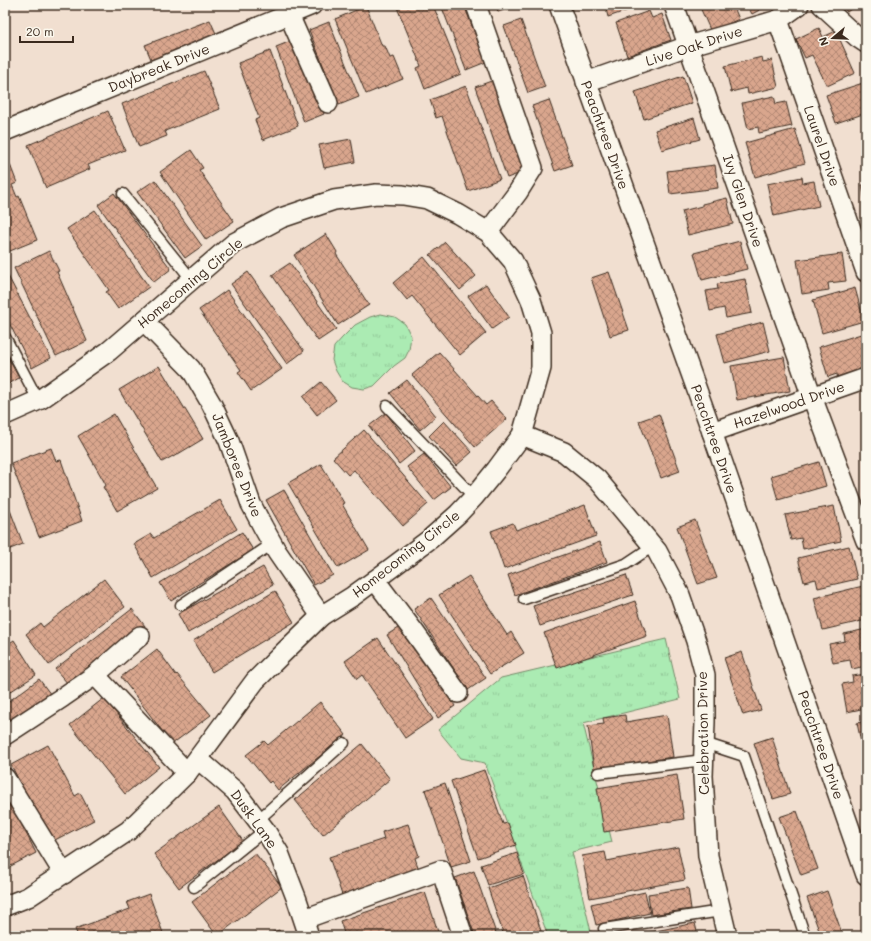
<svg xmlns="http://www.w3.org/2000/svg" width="871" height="941" font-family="Mali,sans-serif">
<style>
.park{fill:url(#park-tufts);stroke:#738a68}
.building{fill:url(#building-cross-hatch);stroke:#3b2a1e}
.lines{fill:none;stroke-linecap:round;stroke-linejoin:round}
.lane-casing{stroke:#3b2a1e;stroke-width:13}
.street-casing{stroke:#3b2a1e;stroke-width:22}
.lane{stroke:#fbf7ec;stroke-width:10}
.street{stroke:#fbf7ec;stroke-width:19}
.labels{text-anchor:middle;stroke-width:4;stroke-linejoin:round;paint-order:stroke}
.street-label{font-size:14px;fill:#3b2a1e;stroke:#fbf7ec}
</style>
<defs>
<pattern id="park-tufts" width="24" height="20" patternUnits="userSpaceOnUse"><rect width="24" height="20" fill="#abebb3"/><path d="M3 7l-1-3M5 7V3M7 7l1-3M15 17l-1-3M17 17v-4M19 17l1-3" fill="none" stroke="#94ca9a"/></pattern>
<pattern id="building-cross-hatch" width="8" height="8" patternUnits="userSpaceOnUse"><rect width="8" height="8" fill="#d9a68d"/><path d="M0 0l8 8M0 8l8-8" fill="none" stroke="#b18773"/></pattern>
</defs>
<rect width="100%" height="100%" fill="#f1dfd0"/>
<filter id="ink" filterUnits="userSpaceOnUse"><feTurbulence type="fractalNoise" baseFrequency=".025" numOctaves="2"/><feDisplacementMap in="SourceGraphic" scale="8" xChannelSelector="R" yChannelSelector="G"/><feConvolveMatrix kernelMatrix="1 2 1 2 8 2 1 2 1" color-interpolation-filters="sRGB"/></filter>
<g filter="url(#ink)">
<g class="park">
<polygon points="381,314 395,317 405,324 411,336 409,350 405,358 394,366 374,386 364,389 352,387 342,381 336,371 332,360 334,347 342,338 355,325 370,317"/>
<polygon points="666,639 680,699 583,723 612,842 572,852 592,936 548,936 485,763 461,758 438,730 501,678"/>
</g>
<g class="building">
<polygon points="396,5 433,5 461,74 425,89 417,68 421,66"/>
<polygon points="441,5 464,5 486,62 466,70"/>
<polygon points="496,5 514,5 515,7 498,12"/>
<polygon points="605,5 643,5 608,17"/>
<polygon points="699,5 733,5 739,19 711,32"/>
<polygon points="747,5 769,5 752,14"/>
<polygon points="842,5 856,5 847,12"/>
<polygon points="366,6 382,46 385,46 390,58 394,57 403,79 366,94 335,19"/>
<polygon points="649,11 652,18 662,14 671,40 627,56 616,23"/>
<polygon points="210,20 218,38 153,64 145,45"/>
<polygon points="521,20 545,87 528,93 504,26"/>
<polygon points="329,22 359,97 339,105 309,30"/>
<polygon points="819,28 823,37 836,31 855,73 827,86 812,55 805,58 796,39"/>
<polygon points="296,39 324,114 304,122 276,47"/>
<polygon points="270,51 298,126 263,140 255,120 259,118 238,63"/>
<polygon points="762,57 763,62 772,60 778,87 748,94 747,88 731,92 725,66"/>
<polygon points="204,71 220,109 165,131 167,136 139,147 122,104"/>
<polygon points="683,76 692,103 644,119 635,92"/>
<polygon points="494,80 526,171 507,178 475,87"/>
<polygon points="866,82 866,113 836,123 826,95"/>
<polygon points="466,86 500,179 468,191 442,116 436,118 430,100"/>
<polygon points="774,96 776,104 786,102 792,126 759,133 758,127 748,129 742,103"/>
<polygon points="549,100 572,165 555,171 532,106"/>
<polygon points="108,111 125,150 88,165 90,169 46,188 28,145"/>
<polygon points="694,118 700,139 662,150 655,130"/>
<polygon points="795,129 805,163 755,177 745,143"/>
<polygon points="351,139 355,162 324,168 319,145"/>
<polygon points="191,150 203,168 199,170 234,221 206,240 160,172"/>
<polygon points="9,162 17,183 12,185 17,197 19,196 37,240 5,253 5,164"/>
<polygon points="715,165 718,188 670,194 667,171"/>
<polygon points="802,177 803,183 814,181 819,206 774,216 767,184"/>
<polygon points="155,180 202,246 185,258 137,192"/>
<polygon points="862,185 866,185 866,207"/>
<polygon points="114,193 171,269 154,282 98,205"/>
<polygon points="727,198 733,224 688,235 682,211 702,206 702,204"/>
<polygon points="95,210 149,287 118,309 106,292 109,290 67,229"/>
<polygon points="326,234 337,252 336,254 369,305 338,325 294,255"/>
<polygon points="740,241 747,269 702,280 694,253"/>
<polygon points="445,242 476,276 460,290 430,255"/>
<polygon points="49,251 59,271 57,272 87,341 56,356 14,268"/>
<polygon points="842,254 846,281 828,283 829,290 802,294 797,260"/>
<polygon points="424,257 486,333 460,355 412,296 407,300 393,283"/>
<polygon points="290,263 336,329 318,341 272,275"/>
<polygon points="248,272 304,351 287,364 231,284"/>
<polygon points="609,272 629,330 610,336 591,278"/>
<polygon points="7,274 51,358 32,368 5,315 5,275"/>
<polygon points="745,279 752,313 726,318 724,308 710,311 706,291 718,289 717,284"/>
<polygon points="486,284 509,317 492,329 468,296"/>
<polygon points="855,288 864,321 822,333 813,300"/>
<polygon points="227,290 282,369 251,391 238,372 241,370 199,310"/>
<polygon points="763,322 770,351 725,363 717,334"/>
<polygon points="861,334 866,351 866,372 838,380 837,374 828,377 819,347"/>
<polygon points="5,352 19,378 5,386"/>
<polygon points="439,352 486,405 491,401 507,419 475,447 412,375"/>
<polygon points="784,357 790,391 737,400 731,366"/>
<polygon points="159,366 203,439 173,457 173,456 162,462 119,390"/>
<polygon points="407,380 436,416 420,430 390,393"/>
<polygon points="321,382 336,400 317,415 303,397"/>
<polygon points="386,413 415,451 399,464 369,426"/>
<polygon points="114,414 157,488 117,511 103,487 106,485 78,436"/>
<polygon points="659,414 680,471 661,478 639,421"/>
<polygon points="444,421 472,452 456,466 429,436"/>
<polygon points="364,430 428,504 403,526 354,470 348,475 333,458"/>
<polygon points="51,448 56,461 61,460 82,521 39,537 11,463"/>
<polygon points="424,454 451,487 434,500 407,467"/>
<polygon points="819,462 826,486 778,500 771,476"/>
<polygon points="321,464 344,503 342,504 369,550 338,568 288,483"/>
<polygon points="284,490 333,575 314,585 266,500"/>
<polygon points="5,497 23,544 5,551"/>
<polygon points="220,500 237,529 153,578 134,544 151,534 154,538"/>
<polygon points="585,505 596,536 504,569 491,531 513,523 516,530"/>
<polygon points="834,506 841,541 803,549 801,538 791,540 785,515"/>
<polygon points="695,520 717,578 698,584 677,527"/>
<polygon points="242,532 253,550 171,601 160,583"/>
<polygon points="600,542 607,562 515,595 508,575"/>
<polygon points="849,546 857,579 818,588 816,579 804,582 798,558"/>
<polygon points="263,567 273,585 188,633 178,614"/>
<polygon points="626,575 633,595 540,626 533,606"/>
<polygon points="469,576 507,635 511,632 524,653 490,674 439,595"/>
<polygon points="104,579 125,607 49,665 26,634 40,623 43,627"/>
<polygon points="863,586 866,597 866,620 823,630 814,598"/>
<polygon points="275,591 294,622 212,672 193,641"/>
<polygon points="431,598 486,678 468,690 414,609"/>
<polygon points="635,601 647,636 557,668 544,633"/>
<polygon points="132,609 145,626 69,685 55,669"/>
<polygon points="404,624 455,706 438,718 387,635"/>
<polygon points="866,629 866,666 852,669 850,660 833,663 829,644 845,641 844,634"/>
<polygon points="378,638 433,719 405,738 362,675 357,679 345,661"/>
<polygon points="14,640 36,675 5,695 5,646"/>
<polygon points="157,649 176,675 177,674 211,715 172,744 121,677"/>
<polygon points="742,652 761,710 743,715 724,658"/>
<polygon points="866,674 866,708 847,712 842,684 853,682 852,676"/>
<polygon points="39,679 51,695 5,729 5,704"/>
<polygon points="104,698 159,767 125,794 70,725"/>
<polygon points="320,702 346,735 278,790 271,781 269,783 246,755 264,741 268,745"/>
<polygon points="625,715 626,722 667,715 673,757 594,769 588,726 604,724 603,718"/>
<polygon points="866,721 866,741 861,742 857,723"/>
<polygon points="772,737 790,794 773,799 754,743"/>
<polygon points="362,744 390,779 323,835 295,800"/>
<polygon points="48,745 75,796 80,793 94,820 51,842 11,765"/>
<polygon points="484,770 503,824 508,823 516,845 478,858 451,781"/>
<polygon points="677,775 684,819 604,832 597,788"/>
<polygon points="445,783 471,861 451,867 425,790"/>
<polygon points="5,791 36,853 5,869"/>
<polygon points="219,807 243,841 179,888 154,854"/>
<polygon points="797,811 818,869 801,875 779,817"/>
<polygon points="408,824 419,856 415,858 419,870 342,895 329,857 384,839 382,832"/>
<polygon points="678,847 685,880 590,898 582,856 605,852 607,861"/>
<polygon points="255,853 282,887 217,936 192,902"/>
<polygon points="517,853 524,874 488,885 481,865"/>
<polygon points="474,871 497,936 475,936 455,878"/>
<polygon points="523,876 542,934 534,936 504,936 488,888"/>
<polygon points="688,888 691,909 651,915 648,894"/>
<polygon points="827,891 843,936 821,936 807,898"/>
<polygon points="425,892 439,935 437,936 345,936 340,921"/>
<polygon points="645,892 650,913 596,925 591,904"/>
<polygon points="149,894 163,933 155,936 78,936 75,929 130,909 127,902"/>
<polygon points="695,923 698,936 631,936"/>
<polygon points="279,930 281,936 262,936"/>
</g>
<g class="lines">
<g class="lane-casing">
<g id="lane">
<polyline points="123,194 192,280"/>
<polyline points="5,337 38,400"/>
<polyline points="387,406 474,497"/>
<polyline points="524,599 626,564 653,546"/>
<polyline points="181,605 272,544"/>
<polyline points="704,743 744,756 805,936"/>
<polyline points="598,773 704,760"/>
<polyline points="258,820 344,743"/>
<polyline points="194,887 265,830"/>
<polyline points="604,929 721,911"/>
</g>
</g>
<g class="street-casing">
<g id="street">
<polyline points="476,5 533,168 518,192 488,232"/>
<polyline points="559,5 712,432 866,875"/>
<polyline points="674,5 812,397 866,541"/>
<polyline points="822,5 857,37 866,43"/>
<polyline points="289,15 328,103"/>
<polyline points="778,20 866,272"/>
<polyline points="586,82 688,46 778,20 799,5"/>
<polyline points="5,131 312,5"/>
<polyline points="144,321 191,369 212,405 229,441 251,504 263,527 277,552 321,616"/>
<polyline points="5,415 41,399 109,351 234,243 281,218 334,200 376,194 403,195 427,199 458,214 488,232 513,261 531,300 541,333 541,368 522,435 496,470 474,497 458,514 430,539 375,580 353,596 321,616 283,653 255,681 187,773 128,831 28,897 5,906"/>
<polyline points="712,432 866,378"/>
<polyline points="522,435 564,452 597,479 657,551 680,595 696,641 705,675 705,722 703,776 708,856 727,936"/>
<polyline points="375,580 415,633 458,693"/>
<polyline points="95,675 187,773"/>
<polyline points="5,735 63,697 95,675 140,636"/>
<polyline points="198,759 235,791 265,830 279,853 297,900 309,936"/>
<polyline points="5,778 64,874"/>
<polyline points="304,919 441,870 463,936"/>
</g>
</g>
<use href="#lane" class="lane"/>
<use href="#street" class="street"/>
</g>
</g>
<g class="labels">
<g class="street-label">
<text transform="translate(694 46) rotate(-18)" y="5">Live Oak Drive</text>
<text transform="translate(159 68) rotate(-22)" y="5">Daybreak Drive</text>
<text transform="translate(605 135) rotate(70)" y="5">Peachtree Drive</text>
<text transform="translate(822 146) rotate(71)" y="5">Laurel Drive</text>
<text transform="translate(743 201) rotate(71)" y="5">Ivy Glen Drive</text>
<text transform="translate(190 283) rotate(-40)" y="5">Homecoming Circle</text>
<text transform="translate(789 405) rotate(-19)" y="5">Hazelwood Drive</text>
<text transform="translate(714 439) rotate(71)" y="5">Peachtree Drive</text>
<text transform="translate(237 465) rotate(68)" y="5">Jamboree Drive</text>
<text transform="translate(406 554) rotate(-38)" y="5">Homecoming Circle</text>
<text transform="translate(703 733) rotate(-91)" y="5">Celebration Drive</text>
<text transform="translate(821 745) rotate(71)" y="5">Peachtree Drive</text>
<text transform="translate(254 819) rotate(54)" y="5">Dusk Lane</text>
</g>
</g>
<rect width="871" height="941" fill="none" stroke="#fbf7ec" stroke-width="20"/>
<rect x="10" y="10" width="851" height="921" fill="none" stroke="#3b2a1e" stroke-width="1.5" filter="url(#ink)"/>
<g transform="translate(833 38) rotate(251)" stroke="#fbf7ec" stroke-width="3" paint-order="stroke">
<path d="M0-3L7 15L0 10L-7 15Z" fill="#3b2a1e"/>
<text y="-6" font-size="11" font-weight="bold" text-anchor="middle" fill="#3b2a1e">N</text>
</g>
<path d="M20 36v6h53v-6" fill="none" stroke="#3b2a1e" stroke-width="2"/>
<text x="26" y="36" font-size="12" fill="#3b2a1e" stroke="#fbf7ec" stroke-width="3" paint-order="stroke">20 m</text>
</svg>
